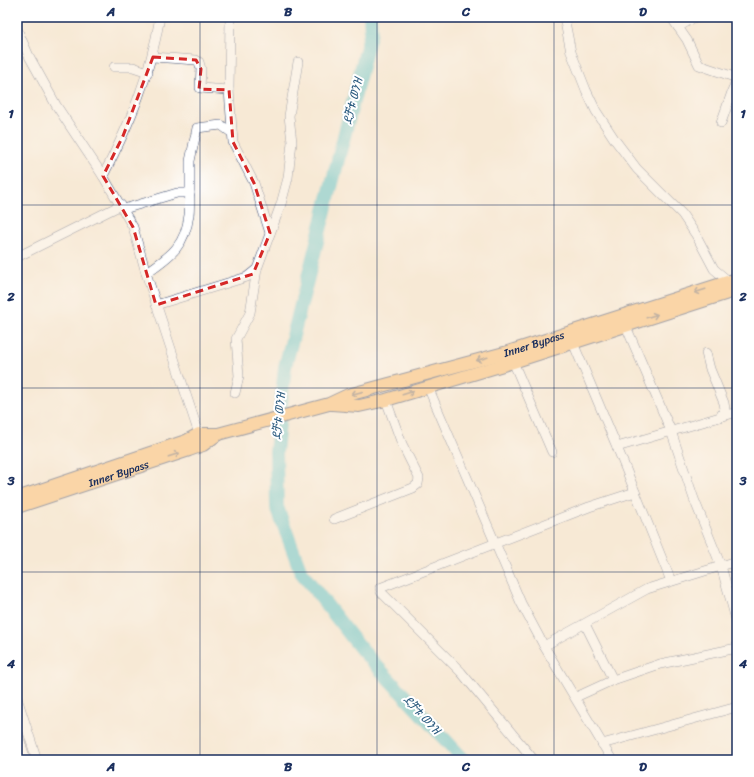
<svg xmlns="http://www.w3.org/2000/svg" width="754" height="777" font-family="Sriracha,'Noto Sans Ethiopic',sans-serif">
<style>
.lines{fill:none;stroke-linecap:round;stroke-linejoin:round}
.stream{stroke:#57c4ce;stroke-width:2.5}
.river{stroke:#57c4ce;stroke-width:14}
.minor-casing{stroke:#3c4b70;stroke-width:10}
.major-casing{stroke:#3c4b70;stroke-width:14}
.minor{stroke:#fff;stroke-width:9}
.major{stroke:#fcbd6f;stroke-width:12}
.oneway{stroke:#806f66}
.marked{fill:none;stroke:#d62828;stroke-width:3;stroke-dasharray:8 5;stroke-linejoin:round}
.grid{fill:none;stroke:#1b2f5e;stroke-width:1;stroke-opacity:0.55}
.labels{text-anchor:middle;stroke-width:4;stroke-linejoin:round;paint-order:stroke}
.street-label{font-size:11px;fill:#1b2f5e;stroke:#fff}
.water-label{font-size:12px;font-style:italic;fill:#2d5c80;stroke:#fff}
.neatline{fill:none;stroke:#1b2f5e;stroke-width:1.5}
.grid-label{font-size:13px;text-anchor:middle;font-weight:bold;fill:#1b2f5e}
</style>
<rect width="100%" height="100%" fill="#fff"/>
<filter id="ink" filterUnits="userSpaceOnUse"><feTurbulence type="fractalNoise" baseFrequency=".025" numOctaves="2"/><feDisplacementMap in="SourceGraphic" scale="8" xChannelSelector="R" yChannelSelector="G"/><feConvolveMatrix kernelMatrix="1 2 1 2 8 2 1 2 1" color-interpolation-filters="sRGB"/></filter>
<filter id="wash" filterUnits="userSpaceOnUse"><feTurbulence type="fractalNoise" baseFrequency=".012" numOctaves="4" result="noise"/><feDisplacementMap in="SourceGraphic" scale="16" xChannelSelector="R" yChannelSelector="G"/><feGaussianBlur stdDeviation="0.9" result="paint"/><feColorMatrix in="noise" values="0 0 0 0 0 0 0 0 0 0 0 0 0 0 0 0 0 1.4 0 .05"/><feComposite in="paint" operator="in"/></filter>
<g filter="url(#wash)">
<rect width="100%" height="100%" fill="#f7e9d5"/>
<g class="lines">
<polyline class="stream" points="736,416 735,427 737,447"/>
<polyline class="river" points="370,17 371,31 285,367 276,452 277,507 301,572 361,649 464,760"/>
</g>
</g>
<g filter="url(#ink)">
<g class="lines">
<g class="minor-casing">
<g id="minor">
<polyline points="230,17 229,90 233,142 254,183 270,233"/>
<polyline points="564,17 571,52 586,90 596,111 615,140 637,169 682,214 696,235 714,269 732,284"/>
<polyline points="671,17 687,40 699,65 737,78"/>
<polyline points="731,17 737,19"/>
<polyline points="678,27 695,17"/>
<polyline points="17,29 29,56 56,105 103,176 133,227 146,273 201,440"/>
<polyline points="153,57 196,60 199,62 201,69 200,88 229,90"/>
<polyline points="114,67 133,67 148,72"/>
<polyline points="721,123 737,78"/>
<path d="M103 176C130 123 150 76 160 17"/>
<polyline points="124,209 177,193 190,193 190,161 197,128 221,125 232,133"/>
<polyline points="737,241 737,250"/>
<polyline points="17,257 121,205"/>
<path d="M146 273C170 256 185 247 189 215 190 208 189 200 190 193"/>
<polyline points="156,305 247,277 257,269"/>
<polyline points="625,324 671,431 694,499 721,566 737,623"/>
<polyline points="571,338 617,447 671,581"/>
<polyline points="706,353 710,369 724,403 725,409 720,417"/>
<polyline points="511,357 552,452"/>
<polyline points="428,387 521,603 544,646 612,760"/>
<polyline points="235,393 239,376 236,339 250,313 257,269 281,204 288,178 292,142 289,116 298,62"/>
<polyline points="617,447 737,412"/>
<polyline points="334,519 413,488 418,484 419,478 402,444 386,400"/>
<polyline points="585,624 613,680"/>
<polyline points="544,646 647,589 737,561"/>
<polyline points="576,697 613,680 660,664 737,648"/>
<polyline points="17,698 37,760"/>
<polyline points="17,732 26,760"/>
<polyline points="602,744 737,707"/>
<polyline points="534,760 461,672 381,592 380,588 589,507 635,492"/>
</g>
</g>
<g class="major-casing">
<g id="major">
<polyline points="332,404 359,406 386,400 513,362 737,290"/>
<path id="s1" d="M17 498 186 441 199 434H218L329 404 348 395 508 352 737 279"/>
<path id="s2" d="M17 507 189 450 203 445 218 434"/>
</g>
</g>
<use href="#minor" class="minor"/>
<use href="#major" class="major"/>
</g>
<defs><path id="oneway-shaft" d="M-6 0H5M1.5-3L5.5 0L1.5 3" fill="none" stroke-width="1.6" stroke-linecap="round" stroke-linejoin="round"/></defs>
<g class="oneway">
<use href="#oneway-shaft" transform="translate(700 291) rotate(162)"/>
<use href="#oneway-shaft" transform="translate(652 316) rotate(-17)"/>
<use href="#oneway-shaft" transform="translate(482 359) rotate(164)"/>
<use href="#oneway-shaft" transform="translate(357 393) rotate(166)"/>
<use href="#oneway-shaft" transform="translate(408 393) rotate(-17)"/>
<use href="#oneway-shaft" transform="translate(174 455) rotate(-18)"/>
</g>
</g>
<path d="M0 0H754V777H0ZM153 57 196 60 201 69 199 89 229 90 233 142 254 183 270 233 253 274 156 305 133 227 103 176 123 136Z" fill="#f7e9d5" fill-opacity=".55" fill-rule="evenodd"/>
<path class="marked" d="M153 57 196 60 201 69 199 89 229 90 233 142 254 183 270 233 253 274 156 305 133 227 103 176 123 136Z"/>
<path class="grid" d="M200 17V760M377 17V760M554 17V760M17 205H737M17 388H737M17 572H737"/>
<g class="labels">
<g class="street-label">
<text dy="4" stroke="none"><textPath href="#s1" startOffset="541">Inner Bypass</textPath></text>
<text dy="4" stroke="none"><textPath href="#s2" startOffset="107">Inner Bypass</textPath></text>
</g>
<g class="water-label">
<text transform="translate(353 101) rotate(-76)" y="4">ደቻቱ ወንዝ</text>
<text transform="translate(279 416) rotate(-84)" y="4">ደቻቱ ወንዝ</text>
<text transform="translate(422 715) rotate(47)" y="4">ደቻቱ ወንዝ</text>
</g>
</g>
<rect width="754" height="777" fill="none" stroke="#fff" stroke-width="44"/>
<rect x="22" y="22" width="710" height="733" class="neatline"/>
<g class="grid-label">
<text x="111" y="16">A</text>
<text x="288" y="16">B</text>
<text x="466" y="16">C</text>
<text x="643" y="16">D</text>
<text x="11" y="118">1</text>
<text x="743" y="118">1</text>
<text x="11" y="301">2</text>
<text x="743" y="301">2</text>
<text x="11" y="485">3</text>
<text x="743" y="485">3</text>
<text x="11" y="668">4</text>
<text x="743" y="668">4</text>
<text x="111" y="771">A</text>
<text x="288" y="771">B</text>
<text x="466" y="771">C</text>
<text x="643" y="771">D</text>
</g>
</svg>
